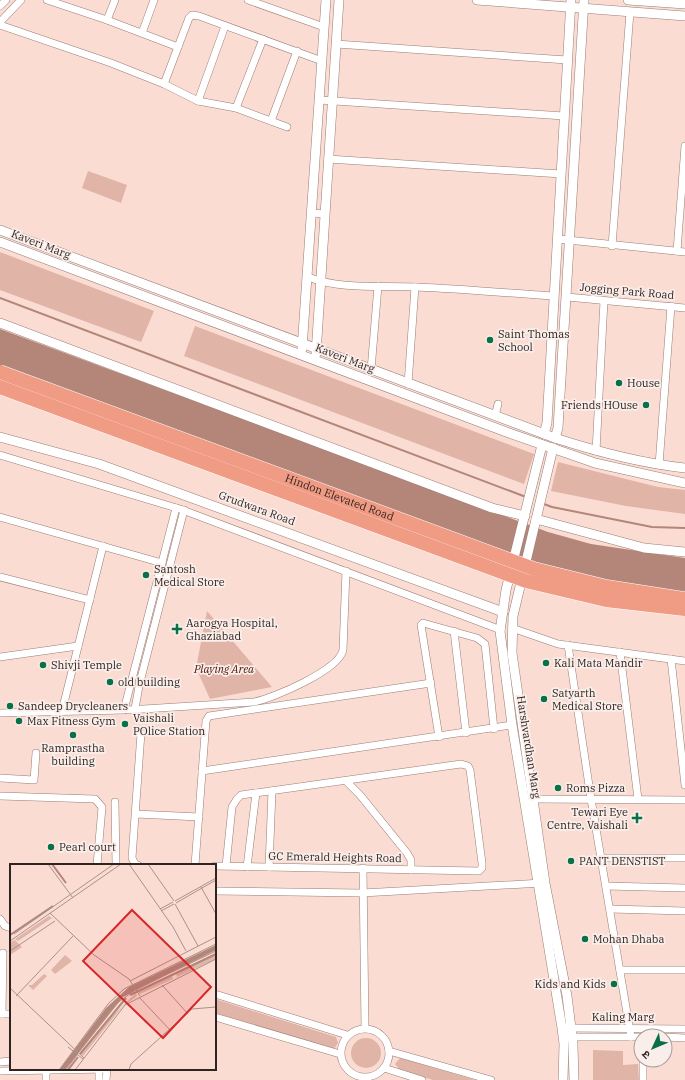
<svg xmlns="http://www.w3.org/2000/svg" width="685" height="1080" font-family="'IBM Plex Serif','Noto Sans Devanagari',serif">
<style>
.green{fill:#e0b4a7}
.water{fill:#b38679}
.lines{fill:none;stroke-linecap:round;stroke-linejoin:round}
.stream{stroke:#b38679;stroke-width:2}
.minor-casing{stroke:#9a7d75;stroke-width:8}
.tertiary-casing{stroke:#9a7d75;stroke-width:10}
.minor{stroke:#fff;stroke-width:7}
.tertiary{stroke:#fff;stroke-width:9}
.motorway-bridge-casing{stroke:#fff;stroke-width:15;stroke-linecap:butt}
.motorway-bridge{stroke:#f09b84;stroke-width:14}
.poi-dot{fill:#0a7047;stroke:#faeeea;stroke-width:1.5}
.labels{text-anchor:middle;stroke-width:3.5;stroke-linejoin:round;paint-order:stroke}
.street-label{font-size:11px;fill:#2f2420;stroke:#faeeea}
.poi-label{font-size:11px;fill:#2f2420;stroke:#faeeea;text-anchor:start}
.park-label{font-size:11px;font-style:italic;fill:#4c1303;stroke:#faeeea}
.inset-river{fill:none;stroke:#b38679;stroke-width:2}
.inset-road{fill:none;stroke:#a9928b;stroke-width:1}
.view{fill:#d62828;fill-opacity:0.15;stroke:#d62828;stroke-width:2}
.inset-edge{fill:none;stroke:#2f2420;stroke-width:2}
</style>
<rect width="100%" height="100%" fill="#fbdcd3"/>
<g class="green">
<polygon points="88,171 127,185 121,203 82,188"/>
<polygon points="0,252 154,311 141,342 0,290"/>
<polygon points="195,326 534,454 524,484 184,356"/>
<polygon points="558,462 658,487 685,490 685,514 626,506 551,491"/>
<polygon points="207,611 272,687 210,699 196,668"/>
<polygon points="215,999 336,1037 338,1043 334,1049 215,1013"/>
<circle cx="366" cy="1053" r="15"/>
<polygon points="593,1050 623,1051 623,1065 638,1064 639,1080 593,1080"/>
<polygon points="400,1058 404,1059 475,1080 433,1080 400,1070 395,1064"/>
</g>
<polygon class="water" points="0,329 548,532 591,544 685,558 685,601 551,581 432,541 0,377"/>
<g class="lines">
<g class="stream">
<polyline points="0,298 526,497"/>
<polyline points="544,504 552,507 652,527 685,528"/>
</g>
<g class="minor-casing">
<g id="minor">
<polyline points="47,0 107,20 178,47"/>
<polyline points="248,0 324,27"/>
<polyline points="0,6 6,0"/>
<polyline points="107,20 115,0"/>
<polyline points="0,22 21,0"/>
<polyline points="0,25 111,63 164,84 198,101 236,108 287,127"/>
<polyline points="142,33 154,0"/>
<polyline points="336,44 567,60"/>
<polyline points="164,84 189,18 192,15 199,16 322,61"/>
<polyline points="319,100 564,116"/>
<polyline points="198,101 225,26"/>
<polyline points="236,108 263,39"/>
<polyline points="271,121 297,51"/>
<polyline points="328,159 561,174"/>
<polyline points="312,213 325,214"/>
<polyline points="558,239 685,252"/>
<polyline points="612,246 630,12"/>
<polyline points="677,251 685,146"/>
<path d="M308 277C341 290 382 285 417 287 462 289 508 293 554 296"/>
<polyline points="567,297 685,308"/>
<polyline points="371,370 378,286"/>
<polyline points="408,384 415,287"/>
<polyline points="495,416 498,404"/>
<polyline points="596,451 604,301"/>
<polyline points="0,455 180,509 501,630"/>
<polyline points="659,465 671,306"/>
<polyline points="0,517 162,563"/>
<polyline points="0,577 90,600"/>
<polyline points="512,628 558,644 685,661"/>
<polyline points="454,631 466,733"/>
<polyline points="568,645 591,799 631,1037"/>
<polyline points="620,652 638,799"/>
<polyline points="0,657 78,646"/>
<polyline points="671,659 685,785"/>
<polyline points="135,709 139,686 184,510"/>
<path d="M128 710 254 702C274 698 339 670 343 650L346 571"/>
<polyline points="62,711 103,546"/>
<polyline points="0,713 124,710 176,508"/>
<polyline points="439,737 421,625 423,623 477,638 485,644 494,729"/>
<polyline points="202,771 512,725"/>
<polyline points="0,778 34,780 36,753"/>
<polyline points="346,781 360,795 407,853 411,860 411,870"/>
<polyline points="0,796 95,799 102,807 97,865"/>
<polyline points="533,799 685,800"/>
<polyline points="115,802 116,865"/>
<polyline points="136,814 199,817"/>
<polyline points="601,858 685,858"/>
<polyline points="138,865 135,864 132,858 141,733"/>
<polyline points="195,865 206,721 209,716 431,683"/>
<polyline points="215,866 479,871 482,868 482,863 470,770 468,766 461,764 241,795 237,799 232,807 226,866"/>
<polyline points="247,867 256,793"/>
<polyline points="269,867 272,791"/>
<polyline points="363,868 365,1028"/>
<polyline points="606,886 685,888"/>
<polyline points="215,891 362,893 542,883"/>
<polyline points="610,909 685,911"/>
<polyline points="0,919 5,926 11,928"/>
<polyline points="620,970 685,970"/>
<polyline points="215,994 347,1035"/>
<polyline points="0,1014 11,1014"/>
<polyline points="2,1014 3,953"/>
<polyline points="215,1017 340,1054"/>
<polyline points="567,1028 685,1029"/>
<circle cx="365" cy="1053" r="24"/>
<polyline points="567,1037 641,1037"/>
<polyline points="665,1037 685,1038"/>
<polyline points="389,1051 491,1080"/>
<polyline points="643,1060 643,1080"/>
<polyline points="0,1062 11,1061"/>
<polyline points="384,1068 422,1080"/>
<polyline points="46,1069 46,1080"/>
<polyline points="0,1071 107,1069"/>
<polyline points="99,1080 99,1069"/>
<polyline points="106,1080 107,1069"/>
</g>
</g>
<g class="tertiary-casing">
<g id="tertiary">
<polyline points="477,0 685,16"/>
<polyline points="628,0 685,4"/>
<path d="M0 230 555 438C598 452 640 463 685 468"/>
<polyline points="0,242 509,433 595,463 685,483"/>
<polyline points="0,323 492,508 525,516"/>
<polyline points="302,349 326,0"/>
<polyline points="316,354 339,0"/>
<polyline points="544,434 547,423 571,0"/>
<polyline points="0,437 99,464 503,612"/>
<polyline points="555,438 558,428 584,0"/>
<polyline points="542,445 506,590 500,631 512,725 562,1028 564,1044 563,1080"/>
<polyline points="553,448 513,616 512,653 545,883 567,996 573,1044 574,1080"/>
<polyline points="536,519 644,548 685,552"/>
</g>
</g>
<use href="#minor" class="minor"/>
<use href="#tertiary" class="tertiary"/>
<g class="motorway-bridge-casing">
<g id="motorway-bridge">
<path id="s1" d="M0 372 534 569 607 587 685 599"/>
<polyline points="0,387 526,581 606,600 685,609"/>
</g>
</g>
<use href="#motorway-bridge" class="motorway-bridge"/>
</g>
<g class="poi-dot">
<circle cx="490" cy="340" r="4"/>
<circle cx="619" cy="383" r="4"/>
<circle cx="646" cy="405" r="4"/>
<circle cx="146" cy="575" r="4"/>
<path d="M175 623h4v4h4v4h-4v4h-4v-4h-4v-4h4z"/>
<circle cx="546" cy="663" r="4"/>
<circle cx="43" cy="665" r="4"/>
<circle cx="110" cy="682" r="4"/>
<circle cx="544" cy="699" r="4"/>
<circle cx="10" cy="706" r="4"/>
<circle cx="19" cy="721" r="4"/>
<circle cx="125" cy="724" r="4"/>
<circle cx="73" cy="735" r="4"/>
<circle cx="558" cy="788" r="4"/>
<path d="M635 812h4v4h4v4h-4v4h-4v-4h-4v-4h4z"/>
<circle cx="51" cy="847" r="4"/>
<circle cx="571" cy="861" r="4"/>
<circle cx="585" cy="939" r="4"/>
<circle cx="614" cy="984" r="4"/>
</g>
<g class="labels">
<g class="street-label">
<text transform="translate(41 244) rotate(21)" y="4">Kaveri Marg</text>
<text transform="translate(627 291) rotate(5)" y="4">Jogging Park Road</text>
<text transform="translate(345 358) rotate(21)" y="4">Kaveri Marg</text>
<text dy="4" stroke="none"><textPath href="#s1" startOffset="362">Hindon Elevated Road</textPath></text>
<text transform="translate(257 508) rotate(20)" y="4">Grudwara Road</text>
<text transform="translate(529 747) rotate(81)" y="4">Harshvardhan Marg</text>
<text transform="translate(335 857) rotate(1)" y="4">GC Emerald Heights Road</text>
<text x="623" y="1021">Kaling Marg</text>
</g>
<g class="poi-label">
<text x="498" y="338">Saint Thomas<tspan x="498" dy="13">School</tspan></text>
<text x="627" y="387">House</text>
<text x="638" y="409" text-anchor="end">Friends HOuse</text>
<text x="154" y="573">Santosh<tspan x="154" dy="13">Medical Store</tspan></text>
<text x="186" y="627">Aarogya Hospital,<tspan x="186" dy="13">Ghaziabad</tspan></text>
<text x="554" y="667">Kali Mata Mandir</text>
<text x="51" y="669">Shivji Temple</text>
<text x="118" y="686">old building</text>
<text x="552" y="697">Satyarth<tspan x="552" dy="13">Medical Store</tspan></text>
<text x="18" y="710">Sandeep Drycleaners</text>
<text x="133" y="722">Vaishali<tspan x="133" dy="13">POlice Station</tspan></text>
<text x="27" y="725">Max Fitness Gym</text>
<text x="73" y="752" text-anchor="middle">Ramprastha<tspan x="73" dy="13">building</tspan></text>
<text x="566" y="792">Roms Pizza</text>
<text x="628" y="816" text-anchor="end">Tewari Eye<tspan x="628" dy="13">Centre, Vaishali</tspan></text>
<text x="59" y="851">Pearl court</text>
<text x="579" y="865">PANT DENSTIST</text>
<text x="593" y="943">Mohan Dhaba</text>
<text x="606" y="988" text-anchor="end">Kids and Kids</text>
</g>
<g class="park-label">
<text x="224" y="673">Playing Area</text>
</g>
</g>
<g transform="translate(10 864)">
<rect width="206" height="206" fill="#fbdcd3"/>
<path d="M39 52 42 54 8 77 5 75ZM5 76 12 83 0 91V78ZM55 91 62 97 45 110 41 106ZM206 91V95L167 113 166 109ZM34 110 37 112 23 126 18 121H22ZM162 112 163 115 130 130 128 128ZM126 129 127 132 112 143 73 192 71 190 96 158Z" fill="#e0b4a7"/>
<path d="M206 81V86L113 133 55 206H49L96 144 119 123Z" fill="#b38679"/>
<path class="inset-river" d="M42 0 56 19M0 71 43 42M120 131 206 90M70 190 116 134M58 206 68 193"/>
<path class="inset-road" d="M38 0 63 34M119 0 163 63 176 87M138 0 164 37M191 23 206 50M165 37 206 14M166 39 206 16M165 40 188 82M150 45 163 38M151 47 164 40M40 49 84 91 119 115 130 132M4 70 104 0M0 77 111 0M0 87 45 57M120 117 206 73M152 121 178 150M0 124 74 194M126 125 206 87M6 132 64 71M129 133 160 166M58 183 73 195M68 189 106 140 125 126M49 206 98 140 114 125 206 80M56 206 67 191M65 206 115 141 206 95M119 206 121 200 182 145 206 143"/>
<path class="view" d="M122 46 201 123 153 174 73 97Z"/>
<rect width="206" height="206" class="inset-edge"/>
</g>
<g transform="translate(653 1048) rotate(226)"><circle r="19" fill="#faeeea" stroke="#a99d99"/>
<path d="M0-3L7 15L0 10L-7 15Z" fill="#0a7047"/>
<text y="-6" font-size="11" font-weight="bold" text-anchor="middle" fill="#2f2420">उ</text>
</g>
</svg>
